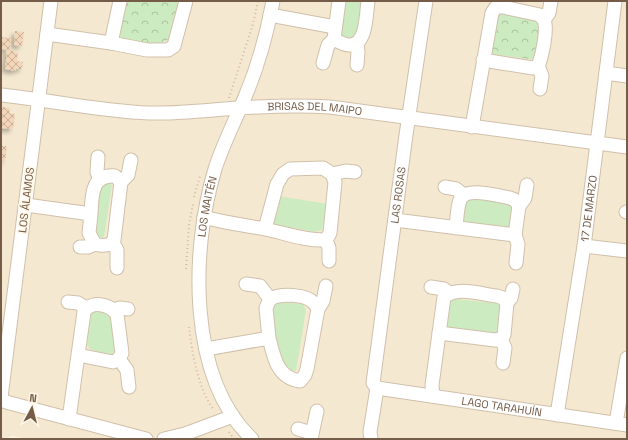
<svg xmlns="http://www.w3.org/2000/svg" width="628" height="440" font-family="'Space Grotesk',sans-serif">
<style>
.residential{fill:#f5e8d0}
.grass{fill:#cdebc0}
.park{fill:url(#park-crowns)}
.building{fill:url(#building-cross-hatch);filter:url(#shadow)}
.lines{fill:none;stroke-linecap:round;stroke-linejoin:round}
.minor-casing{stroke:#d0c0ab;stroke-width:15}
.path{stroke:#d8b99c;stroke-width:2;stroke-dasharray:1 3;stroke-linecap:butt}
.minor{stroke:#fff;stroke-width:13}
.labels{text-anchor:middle;stroke-width:3.5;stroke-linejoin:round;paint-order:stroke}
.street-label{font-size:11px;fill:#755c48;stroke:#fff8e9}
</style>
<defs>
<pattern id="park-crowns" width="20" height="18" patternUnits="userSpaceOnUse"><rect width="20" height="18" fill="#cdebc0"/><path d="M2 6a3 3 0 1 1 6 0M12 15a3 3 0 1 1 6 0" fill="none" stroke="#abc29e"/></pattern>
<pattern id="building-cross-hatch" width="8" height="8" patternUnits="userSpaceOnUse"><rect width="8" height="8" fill="#f3d6b9"/><path d="M0 0l8 8M0 8l8-8" fill="none" stroke="#c9b198"/></pattern>
<filter id="shadow"><feDropShadow dx="-3.5" dy="3.5" stdDeviation="2" flood-color="#0004"/></filter>
</defs>
<rect width="100%" height="100%" fill="#fdf5e2"/>
<polygon class="residential" points="1,1 627,1 627,439 26,439 13,436 1,439"/>
<g class="grass">
<path d="M342 1H362C360 16 363 47 339 37Z"/>
<polygon points="105,180 112,185 104,237 97,239 92,235 95,186"/>
<polygon points="278,196 328,204 322,230 315,232 272,224"/>
<polygon points="464,196 509,201 515,206 511,232 460,223"/>
<polygon points="448,298 502,304 499,331 496,334 443,330"/>
<polygon points="268,301 303,304 306,310 296,371 290,370 282,364 270,333"/>
<polygon points="95,312 107,313 111,317 115,351 110,356 90,349 87,344 91,314"/>
</g>
<g class="park">
<path d="M124 1H180L168 40C153 48 132 41 116 37Z"/>
<polygon points="502,9 540,21 537,60 491,54 497,14"/>
</g>
<g class="building">
<polygon points="15,31 24,32 22,46 14,45"/>
<polygon points="1,37 11,38 10,50 1,49"/>
<polygon points="7,50 18,52 17,61 23,62 22,69 16,69 16,71 5,69"/>
<polygon points="1,107 10,108 9,113 15,114 13,129 2,128 1,132"/>
<polygon points="1,146 7,146 5,161 1,161"/>
</g>
<g class="lines">
<g class="minor-casing">
<g id="minor">
<polyline points="51,1 1,397 4,401 6,402 146,439"/>
<path d="M339 1 334 39C339 42 344 45 349 45 367 46 366 14 368 1"/>
<polyline points="270,15 335,27"/>
<polyline points="544,20 549,13 551,1"/>
<polyline points="47,34 111,43 147,50 168,50 174,46 186,1"/>
<polyline points="111,43 120,1"/>
<polyline points="357,44 358,52 357,65"/>
<polyline points="323,63 328,45 334,39"/>
<polyline points="538,66 542,76 540,89"/>
<polyline points="606,73 627,76"/>
<path id="s1" d="M1 95C50 100 99 111 149 113 179 114 209 110 239 108 270 106 300 105 330 107L627 147"/>
<path d="M472 127 492 13 496 7H503L540 15C540 16 543 19 544 20 548 29 542 57 538 66L533 68 483 60"/>
<polyline points="98,157 97,172 100,179"/>
<polyline points="332,174 346,171 355,172"/>
<polyline points="121,182 128,175 131,160"/>
<polyline points="445,187 456,189 464,195"/>
<path d="M26 205 91 214C92 196 91 174 115 176L121 182 114 240C109 247 102 246 95 244L89 233 91 214"/>
<polyline points="519,206 525,198 527,185"/>
<polyline points="626,212 627,212"/>
<path d="M204 217C224 223 245 225 265 229 285 233 305 241 326 240L330 233 335 182 332 174 323 168 290 169 283 174 277 184 265 229"/>
<path d="M395 220 515 235 519 206 515 200 510 198C499 196 465 186 460 200 457 208 457 219 456 228"/>
<polyline points="515,235 518,244 516,263"/>
<polyline points="326,240 329,248 329,261"/>
<polyline points="113,243 117,250 117,268"/>
<polyline points="584,246 627,251"/>
<polyline points="80,247 88,247 95,244"/>
<polyline points="246,284 260,286 270,299"/>
<polyline points="431,287 444,289 449,293"/>
<polyline points="68,302 78,303 86,308"/>
<polyline points="318,309 323,301 326,286"/>
<polyline points="113,310 120,308 128,309"/>
<polyline points="439,333 495,340 501,339 504,335 507,303 511,298 513,289"/>
<polyline points="501,339 505,348 503,363"/>
<path d="M206 349 269 338C274 357 277 378 300 381L305 375 307 369 318 309C317 307 316 305 314 303 306 294 280 293 270 299L266 308 269 338"/>
<polyline points="119,359 127,370 129,387"/>
<path id="s2" d="M377 388 373 383 406 135 426 1"/>
<path id="s3" d="M377 388 627 425"/>
<path d="M433 396 432 385 444 297C458 286 480 294 497 296L503 298 507 303"/>
<path id="s4" d="M557 415 584 246 615 1"/>
<path d="M69 419 84 312C91 300 109 304 117 314L122 353 119 359 113 362 78 355"/>
<polyline points="616,423 627,358"/>
<polyline points="298,429 312,433"/>
<polyline points="164,439 185,434 233,416"/>
<path id="s5" d="M252 439C187 377 191 249 215 169 223 144 235 121 245 97 258 66 267 34 273 1"/>
<polyline points="311,439 317,411"/>
<polyline points="371,439 370,432 377,388"/>
</g>
</g>
<g class="path">
<polyline points="229,98 253,24 258,1"/>
<polyline points="194,197 200,176"/>
<polyline points="186,269 189,225 193,204"/>
<path d="M189 327C192 353 198 389 214 410"/>
<polyline points="229,432 234,439"/>
</g>
<use href="#minor" class="minor"/>
</g>
<g class="labels">
<g class="street-label">
<text dy="4" stroke="none"><textPath href="#s1" startOffset="315">BRISAS DEL MAIPO</textPath></text>
<text dy="4" stroke="none"><textPath href="#s2" startOffset="196">LAS ROSAS</textPath></text>
<text transform="translate(26 200) rotate(-83)" y="4">LOS ÁLAMOS</text>
<text dy="4" stroke="none"><textPath href="#s5" startOffset="246">LOS MAITÉN</textPath></text>
<text dy="4" stroke="none"><textPath href="#s4" startOffset="209">17 DE MARZO</textPath></text>
<text dy="4" stroke="none"><textPath href="#s3" startOffset="126">LAGO TARAHUÍN</textPath></text>
</g>
</g>
<rect width="628" height="440" fill="none" stroke="#755c48" stroke-width="4"/>
<g transform="translate(32 408) rotate(7)" stroke="#fff8e9" stroke-width="3" paint-order="stroke">
<path d="M0-3L7 15L0 10L-7 15Z" fill="#755c48"/>
<text y="-6" font-size="11" font-weight="bold" text-anchor="middle" fill="#755c48">N</text>
</g>
</svg>
